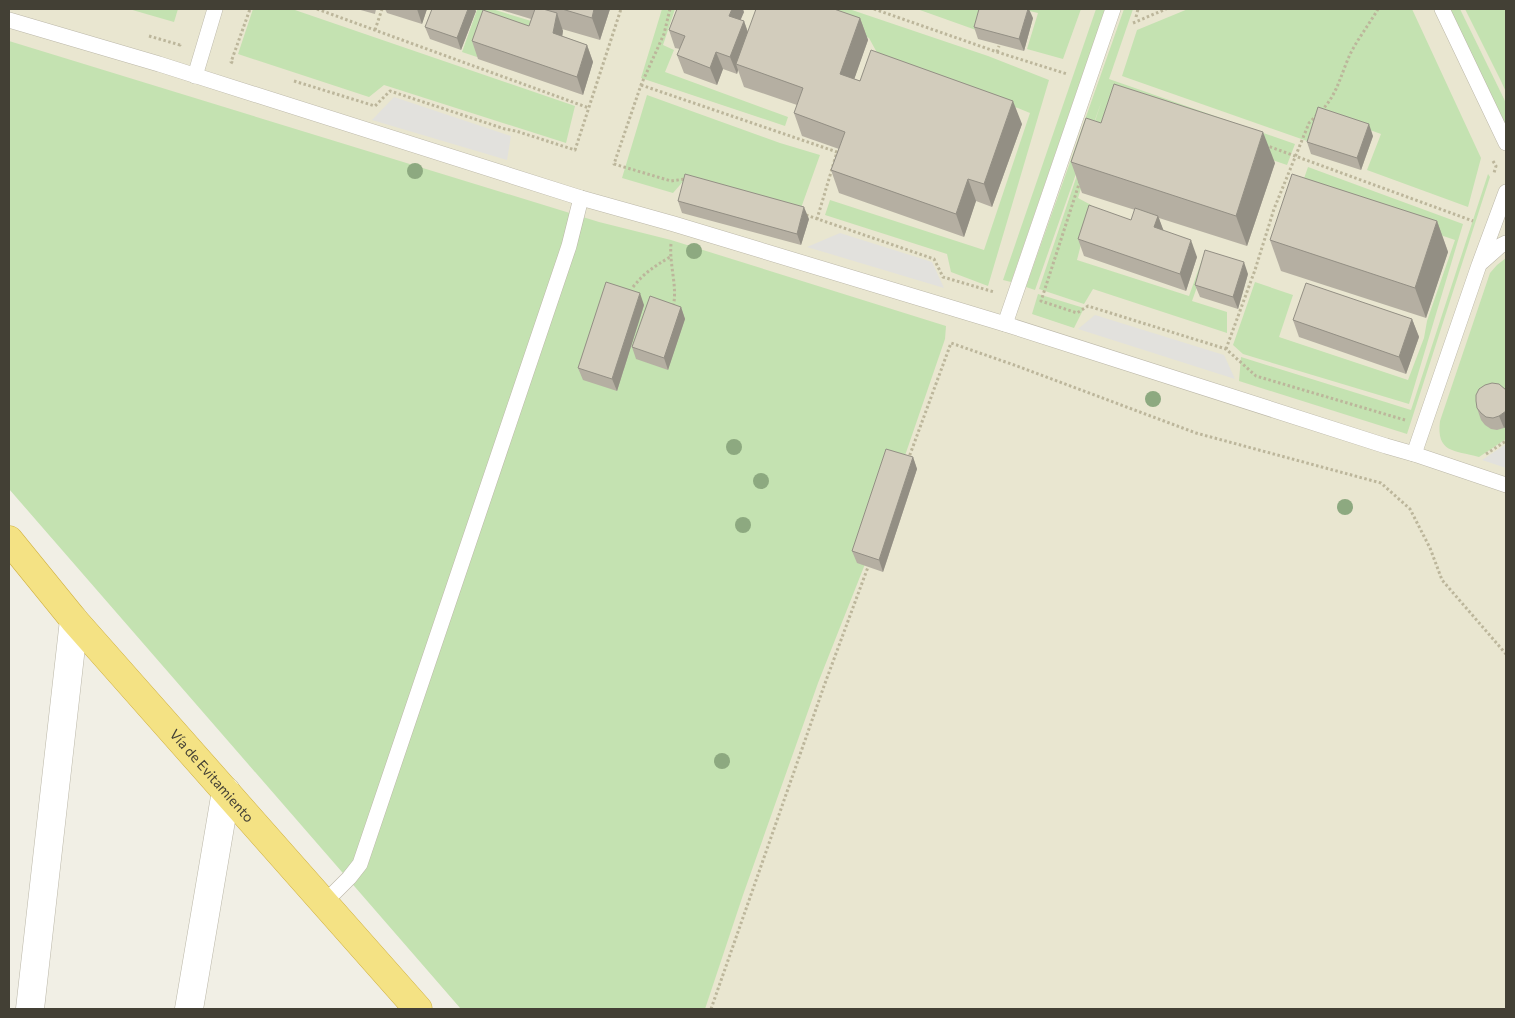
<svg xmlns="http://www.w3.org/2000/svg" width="1515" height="1018" font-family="Commissioner,sans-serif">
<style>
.education{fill:#e9e6d0}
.green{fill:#c4e2b1}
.parking{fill:#e2e1dd}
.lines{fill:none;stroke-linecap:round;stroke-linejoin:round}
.service-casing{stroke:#bcb8a9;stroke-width:16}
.minor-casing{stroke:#bcb8a9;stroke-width:29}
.trunk-casing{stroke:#d0b140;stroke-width:29}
.path{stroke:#bcb69b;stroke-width:3;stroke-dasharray:2.5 2.5;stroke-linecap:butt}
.service{stroke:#fff;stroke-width:15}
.minor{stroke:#fff;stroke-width:28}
.trunk{stroke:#f4e284;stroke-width:28}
.tree{fill:#8da980}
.wall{fill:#b5afa2}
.shaded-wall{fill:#938f84}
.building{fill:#d2ccbc;stroke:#938f84}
.labels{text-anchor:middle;stroke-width:4;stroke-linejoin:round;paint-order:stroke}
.street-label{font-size:14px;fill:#434035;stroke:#fff}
</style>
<rect width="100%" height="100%" fill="#f1efe5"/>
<polygon class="education" points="9,9 1506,9 1506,1009 461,1009 349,878 9,488"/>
<g class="green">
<polygon points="129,9 178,9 174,22"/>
<polygon points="253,9 292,9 575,106 566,143 384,85 369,97 238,54"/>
<polygon points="475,9 492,9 541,24 535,42 488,26 477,57 462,52 477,10"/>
<polygon points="662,9 675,9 663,45 674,50 665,72 788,117 785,126 641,78"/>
<polygon points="787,9 849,9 988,56 1049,80 988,286 951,272 947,254 825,215 830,200 984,250 1030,113 983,94 881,60 869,38"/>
<polygon points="917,9 982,9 976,30"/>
<polygon points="1021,9 1081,9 1063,59 1027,49 1038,13"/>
<polygon points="1096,9 1105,9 1011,282 1003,280"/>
<polygon points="1124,9 1133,9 1109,79 1295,144 1287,165 1122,108 1096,142 1078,198 1091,205 1077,260 1189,296 1203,257 1207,259 1192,301 1227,312 1227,333 1093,289 1084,304 1039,289 1102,100 1035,290 1026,287"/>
<polygon points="1188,9 1412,9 1481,158 1468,207 1367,170 1381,134 1320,112 1310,142 1122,76 1137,30"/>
<polygon points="1448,9 1460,9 1506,103 1506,125"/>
<polygon points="1465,9 1506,9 1506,92 1501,81"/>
<polygon points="9,41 599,222 671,240 946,326 945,339 886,511 818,683 743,895 705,1009 461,1009 9,489"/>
<polygon points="647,95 780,143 820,155 801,208 687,177 673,193 622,178"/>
<polygon points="1308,167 1463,224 1409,404 1243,354 1233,345 1255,282 1293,295 1279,337 1408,380 1424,338 1427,321 1455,240 1301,187"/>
<polygon points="1488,174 1490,177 1407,434 1239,381 1241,357 1411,410"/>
<path d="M1506 258V439L1479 457C1454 450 1436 453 1440 421L1490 273 1497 265Z"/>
<polygon points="1038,294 1084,308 1074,328 1032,314"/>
</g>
<g class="parking">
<polygon points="394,97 511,136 507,160 372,120"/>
<polygon points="840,233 932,262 944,288 807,247"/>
<polygon points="1095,315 1224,355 1235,379 1078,329"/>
<polygon points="1506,444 1506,468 1482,460"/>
</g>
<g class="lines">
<g class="service-casing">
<g id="service">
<polyline points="1442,9 1506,143"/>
<polyline points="9,20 159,64 581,198 674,224 1005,324 1386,446 1414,454 1506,485"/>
<polyline points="195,76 215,9"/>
<polyline points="1482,262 1500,246 1506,243"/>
<polyline points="1005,324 1113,9"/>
<polyline points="1414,454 1479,265 1506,192"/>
<polyline points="324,903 349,878 360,864 569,246 581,198"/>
</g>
</g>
<g class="minor-casing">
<g id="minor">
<polyline points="30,1009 74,620"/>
<polyline points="189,1009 226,791"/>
</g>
</g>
<g class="trunk-casing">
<g id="trunk">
<path id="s1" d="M9 540 74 620 418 1009"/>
</g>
</g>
<g class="path">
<polyline points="317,9 589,108"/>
<polyline points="670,9 664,34 641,85 614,164 671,181 685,179"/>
<polyline points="874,9 997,52 1067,74"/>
<polyline points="1136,17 1138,9"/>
<polyline points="1133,23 1166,9"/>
<polyline points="375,30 382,9"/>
<polyline points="149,36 180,45 180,43"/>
<polyline points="997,52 999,46"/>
<polyline points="233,63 231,62 250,9"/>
<polyline points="294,81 375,106 390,91 505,129 516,131 575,150 621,9"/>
<polyline points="641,85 837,152 817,219"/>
<path d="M1321 111C1336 96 1340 78 1348 59 1355 42 1369 25 1378 9"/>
<polyline points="1265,145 1473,221"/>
<polyline points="1493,161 1496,166 1494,173"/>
<polyline points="1080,181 1041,301 1077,313 1088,306 1226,349 1256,376 1405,420"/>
<polyline points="806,215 934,259 943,277 994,292"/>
<path d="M671 244C669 265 678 287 673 307"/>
<path d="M633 287C644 273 655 266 670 257"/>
<polyline points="1226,349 1255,270 1274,209 1309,123 1317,115"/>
<polyline points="1486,454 1506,441"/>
<polyline points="908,460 951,343 1017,366 1196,433 1381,483 1410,509 1430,548 1442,580 1506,654"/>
<polyline points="711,1009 824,686 868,567"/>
</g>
<use href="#service" class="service"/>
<use href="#minor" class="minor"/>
<use href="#trunk" class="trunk"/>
</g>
<g class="tree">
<circle cx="415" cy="171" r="8"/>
<circle cx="694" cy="251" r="8"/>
<circle cx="1153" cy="399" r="8"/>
<circle cx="734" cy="447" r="8"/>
<circle cx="761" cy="481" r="8"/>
<circle cx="1345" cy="507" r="8"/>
<circle cx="743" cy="525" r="8"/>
<circle cx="722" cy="761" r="8"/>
</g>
<g class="wall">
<polygon points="357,9 376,9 375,14"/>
<polygon points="385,9 427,9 422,24 387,13"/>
<polygon points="498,9 610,9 600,40 562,29 563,31 562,36 587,45 593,62 583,95 478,59 472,41 529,26 531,19"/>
<polygon points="476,11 461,50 430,39 425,27"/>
<polygon points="744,12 740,20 744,21 748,32 860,18 868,40 854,79 1022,124 992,207 976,201 964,237 839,193 831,170 839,149 802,136 794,113 797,105 744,87 738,70 737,74 723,69 717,85 684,73 677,55 680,49 675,48 669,30"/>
<polygon points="1033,18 1024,51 978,39 974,27"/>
<polygon points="1373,136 1361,170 1311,154 1307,142"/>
<polygon points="1071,162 1275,163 1247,246 1159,218 1163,231 1197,257 1186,291 1084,256 1078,239 1131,220 1135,210 1082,193"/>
<polygon points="678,201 809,219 801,245 682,213"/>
<polygon points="1437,221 1448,252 1426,318 1281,271 1270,240"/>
<polygon points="1248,274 1238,309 1200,297 1195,285"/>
<polygon points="644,305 617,391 583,380 578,368"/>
<polygon points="681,307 685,319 668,370 636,359 632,347"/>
<polygon points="1412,319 1419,337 1406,374 1299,337 1293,320"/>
<polygon points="1492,383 1504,428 1497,430 1491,429 1485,425 1481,420 1477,408"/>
<polygon points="913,457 917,469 883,572 857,563 852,551"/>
</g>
<g class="shaded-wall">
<polygon points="417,9 427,9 422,24"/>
<polygon points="468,9 475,9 476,11 461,50 457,38"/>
<polygon points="594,9 610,9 600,40 592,18"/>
<polygon points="732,9 743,9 744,12 735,33 729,16"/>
<polygon points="1028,9 1029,9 1033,18 1024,51 1019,39"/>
<polygon points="557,13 563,31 560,50 553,33"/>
<polygon points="860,18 868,40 848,97 840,74"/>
<polygon points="744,21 750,39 736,64 738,70 737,74 730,57"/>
<polygon points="587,45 593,62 583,95 577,77"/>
<polygon points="716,52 723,69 717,85 710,68"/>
<polygon points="1013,101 1022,124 992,207 984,184"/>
<polygon points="1369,124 1373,136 1361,170 1357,158"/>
<polygon points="1263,132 1275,163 1247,246 1236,216"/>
<polygon points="968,179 976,201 964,237 956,214"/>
<polygon points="804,207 809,219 801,245 797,234"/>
<polygon points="1158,216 1165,234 1154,227"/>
<polygon points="1437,221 1448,252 1426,318 1415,288"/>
<polygon points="1191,240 1197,257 1186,291 1180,274"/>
<polygon points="1244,262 1248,274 1238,309 1233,297"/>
<polygon points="640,293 644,305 617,391 612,379"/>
<polygon points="681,307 685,319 668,370 664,358"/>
<polygon points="1412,319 1419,337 1406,374 1399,357"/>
<polygon points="1506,411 1506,427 1504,428 1499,416"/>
<polygon points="913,457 917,469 883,572 879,560"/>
</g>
<g class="building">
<polygon points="432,9 468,9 457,38 425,27"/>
<polygon points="535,9 543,9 557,13 553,33 587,45 577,77 472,41 483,10 529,26"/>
<polygon points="562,9 594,9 592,18"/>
<polygon points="677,9 732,9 729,16 744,21 730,57 716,52 710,68 677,55 685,36 669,30"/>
<polygon points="756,9 834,9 860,18 840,74 860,81 871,50 1013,101 984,184 968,179 956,214 831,170 845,132 794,113 803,88 736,64"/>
<polygon points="979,9 1028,9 1019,39 974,27"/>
<polygon points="1114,84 1263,132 1236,216 1071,162 1086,118 1101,123"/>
<polygon points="1318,107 1369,124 1357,158 1307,142"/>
<polygon points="685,174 804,207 797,234 678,201"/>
<polygon points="1292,174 1437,221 1415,288 1270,240"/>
<polygon points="1089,205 1131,220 1135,208 1158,216 1154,227 1191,240 1180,274 1078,239"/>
<polygon points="1205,250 1244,262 1233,297 1195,285"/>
<polygon points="606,282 640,293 612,379 578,368"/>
<polygon points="1306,283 1412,319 1399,357 1293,320"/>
<polygon points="650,296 681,307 664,358 632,347"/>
<polygon points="1492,383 1499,384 1506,390 1506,411 1499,416 1493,418 1486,417 1481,413 1477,408 1476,401 1476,395 1479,389 1485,385"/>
<polygon points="886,449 913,457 879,560 852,551"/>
</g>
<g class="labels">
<g class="street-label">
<text dy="5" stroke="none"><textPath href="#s1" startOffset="311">Vía de Evitamiento</textPath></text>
</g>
</g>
<rect width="1515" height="1018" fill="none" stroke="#434035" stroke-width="20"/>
</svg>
